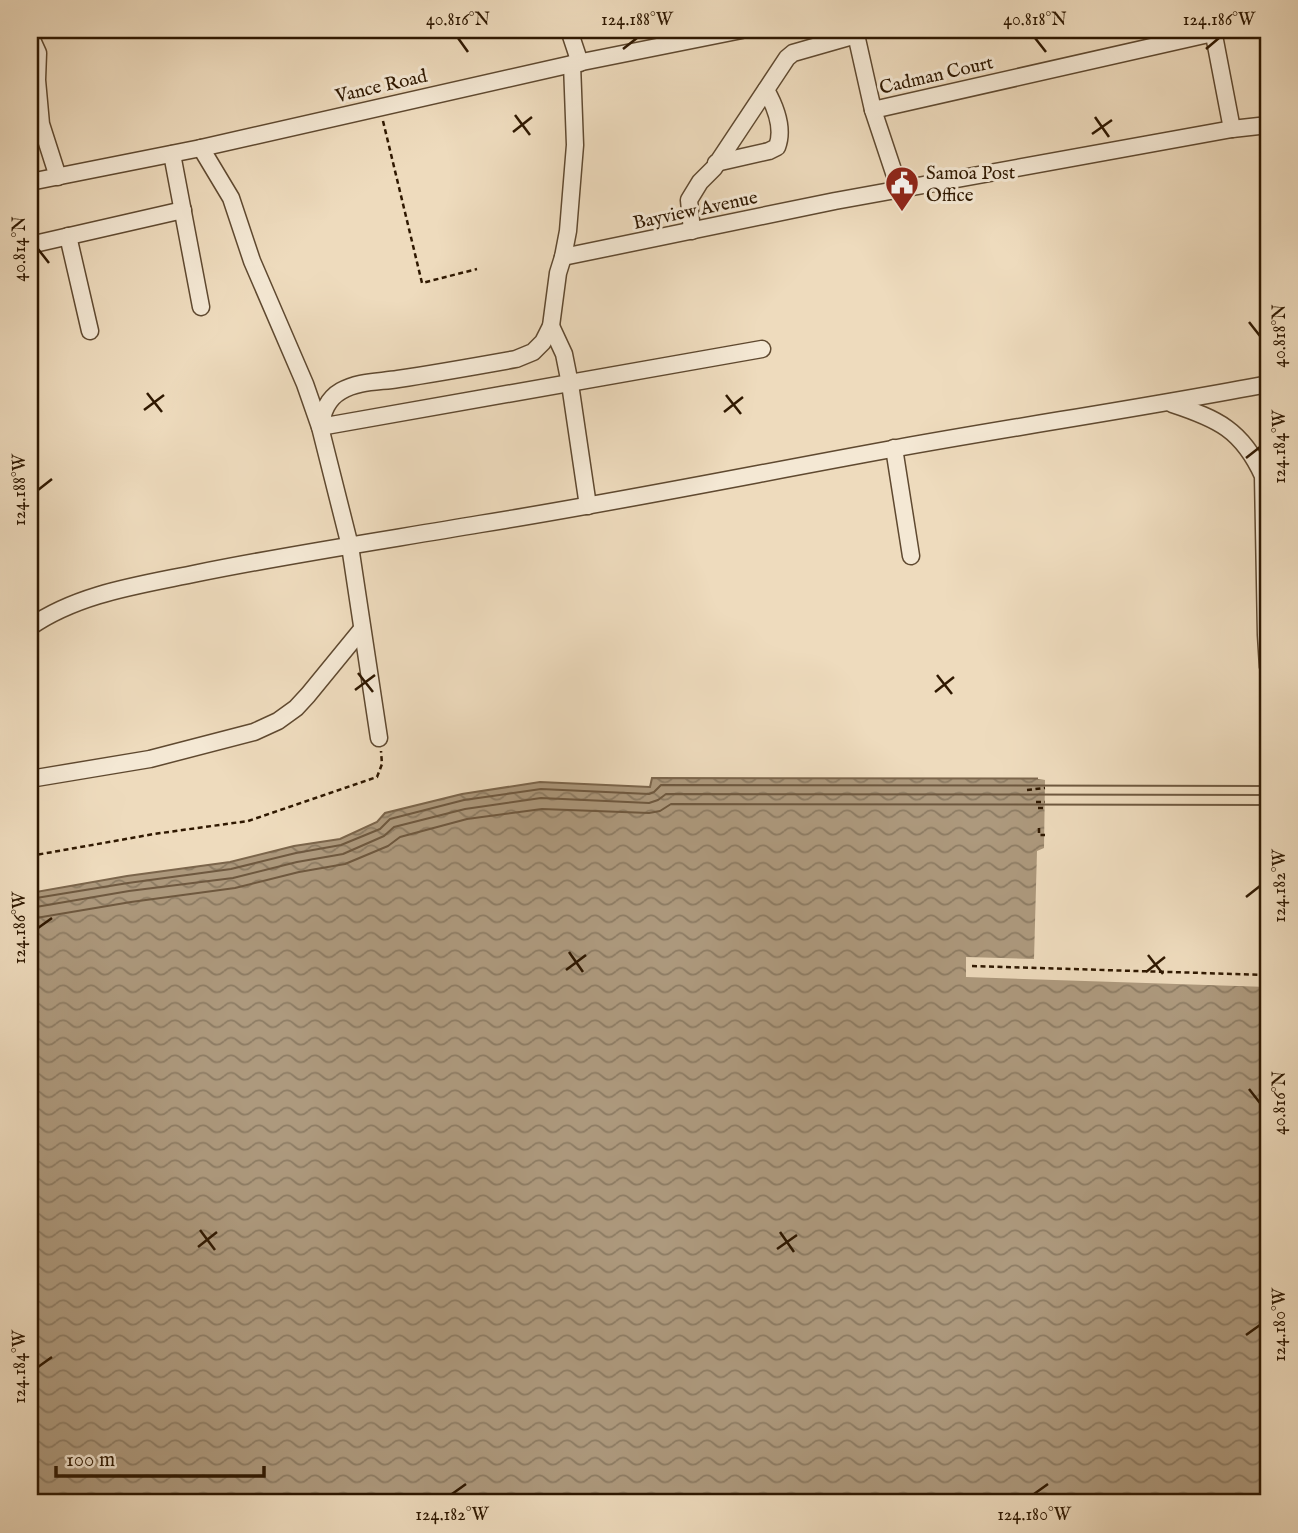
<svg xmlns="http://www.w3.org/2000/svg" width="1298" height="1533" font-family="'IM FELL English',serif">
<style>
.water{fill:url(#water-waves);stroke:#7b654b;stroke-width:2}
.pier{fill:#eedbbd}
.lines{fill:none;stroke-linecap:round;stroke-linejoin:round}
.shore{stroke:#6e583f;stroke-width:2}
.minor-casing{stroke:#5f4930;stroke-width:19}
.path{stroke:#2f1801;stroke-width:2.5;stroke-dasharray:5 3.5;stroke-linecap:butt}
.minor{stroke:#f4e8d4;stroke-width:16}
.ticks{fill:none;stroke:#2f1801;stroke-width:2.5}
.labels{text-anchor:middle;stroke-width:6;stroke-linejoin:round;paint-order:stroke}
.street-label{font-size:19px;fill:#2f1801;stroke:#f4e8d4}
.poi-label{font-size:19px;fill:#2f1801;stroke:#f4e8d4;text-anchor:start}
.neatline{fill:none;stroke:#2f1801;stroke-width:2.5}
.ticks-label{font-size:18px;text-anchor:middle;fill:#2f1801}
</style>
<defs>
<pattern id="water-waves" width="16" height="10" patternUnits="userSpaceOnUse" patternTransform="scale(1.75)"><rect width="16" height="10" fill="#ad997d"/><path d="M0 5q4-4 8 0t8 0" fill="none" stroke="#8d7c64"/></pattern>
</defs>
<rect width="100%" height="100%" fill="#eedbbd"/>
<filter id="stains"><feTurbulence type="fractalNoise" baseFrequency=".00286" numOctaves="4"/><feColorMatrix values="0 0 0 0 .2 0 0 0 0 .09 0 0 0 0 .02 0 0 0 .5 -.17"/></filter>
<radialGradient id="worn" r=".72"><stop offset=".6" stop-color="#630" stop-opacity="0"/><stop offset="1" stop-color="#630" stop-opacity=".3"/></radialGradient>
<polygon class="water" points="652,778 1268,779 1268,1503 30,1503 30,893 127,876 230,862 294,846 340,839 377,822 385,813 462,794 540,782 650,787"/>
<polygon class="pier" points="1038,775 1268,776 1268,987 966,977 966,957 1034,959 1037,851 1044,848 1045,780 1038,779"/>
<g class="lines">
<g class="shore">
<polyline points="30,899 128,883 231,869 296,853 341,845 380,829 390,819 464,800 541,789 649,794 654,792 661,785 1268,786"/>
<polyline points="30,908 129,891 233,878 297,862 343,854 384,836 394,827 465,809 541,798 649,803 658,800 666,794 1268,795"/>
<polyline points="30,919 131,902 235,888 299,872 345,864 388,846 400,837 467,819 542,809 649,813 660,811 671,804 1268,805"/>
</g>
<g class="minor-casing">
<g id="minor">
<polyline points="569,30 580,63"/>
<polyline points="855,30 873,110 900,191"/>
<polyline points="1213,30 1232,129"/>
<polyline points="33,42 38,53 37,80 41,124 58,177"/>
<path d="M572 64 575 145 568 231 563 257 558 273 551 326 543 342 533 352 516 359C477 366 438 373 398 379 379 382 358 381 341 391 327 399 323 412 320 427L762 349"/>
<polyline points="873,110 1213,33"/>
<polyline points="201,148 231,198 252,261 305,384 320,427 350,546 379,738"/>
<polyline points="172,154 201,307"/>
<path d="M716 163 769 151 777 147C784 129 775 106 766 90"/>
<polyline points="30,182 201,148 572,64 742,30"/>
<polyline points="692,231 689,200 700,182 714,168 787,58 793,53 856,35"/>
<polyline points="68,236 90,331"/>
<polyline points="30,245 183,210"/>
<polyline points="563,257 835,201 1232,129 1268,125"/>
<polyline points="551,326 564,354 570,384 588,506"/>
<path d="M1172 404C1218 419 1242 430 1263 476L1266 635 1268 667"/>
<polyline points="894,448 911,556"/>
<path d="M30 627C79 593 141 585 198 573 291 554 386 540 480 524 618 502 755 474 892 449 1018 426 1143 408 1268 384"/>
<polyline points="30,779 150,759 254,732 278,721 296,708 308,695 362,629"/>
</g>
</g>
<g class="path">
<polyline points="383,121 422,283 477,269"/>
<polyline points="1027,790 1045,788"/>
<polyline points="1036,802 1045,802"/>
<polyline points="1038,808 1045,808"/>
<polyline points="1039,828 1039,835 1045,835"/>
<polyline points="30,856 154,834 248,821 377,777 382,764 381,751"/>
<polyline points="972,966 1268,975"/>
</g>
<use href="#minor" class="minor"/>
</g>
<path class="ticks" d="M458 38 468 52M1035 38 1046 52M623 49 637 38M1206 49 1219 38M515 115 530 135M1095 117 1109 137M513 132 532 117M1092 134 1112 120M38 249 49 263M1249 322 1260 336M147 393 162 412M726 395 741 414M144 410 164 395M724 412 743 397M1246 458 1260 447M38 490 52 479M358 673 373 692M937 675 952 694M355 690 375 675M935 692 954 677M1246 897 1260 886M38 928 52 918M569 952 583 972M1148 955 1163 974M566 970 586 955M1146 972 1165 957M1249 1089 1260 1103M200 1230 215 1250M780 1232 794 1252M198 1247 217 1232M777 1249 797 1235M1246 1335 1260 1325M38 1367 52 1357M452 1494 466 1484M1034 1494 1048 1484"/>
<defs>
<g id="civic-pin" transform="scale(1.75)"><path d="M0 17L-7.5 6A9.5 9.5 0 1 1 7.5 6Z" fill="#8f2418" stroke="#f4e8d4"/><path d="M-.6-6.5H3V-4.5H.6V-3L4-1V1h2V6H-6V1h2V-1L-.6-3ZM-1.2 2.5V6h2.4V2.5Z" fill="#fff"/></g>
</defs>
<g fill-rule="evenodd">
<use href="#civic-pin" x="902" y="183"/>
</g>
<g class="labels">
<g class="street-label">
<text transform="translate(936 74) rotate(-13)" y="7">Cadman Court</text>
<text transform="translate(381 85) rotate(-13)" y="7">Vance Road</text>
<text transform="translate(695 209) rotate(-12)" y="7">Bayview Avenue</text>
</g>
<g class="poi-label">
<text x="926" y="179">Samoa Post<tspan x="926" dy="22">Office</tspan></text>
</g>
</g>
<rect width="1298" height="1533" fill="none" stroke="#eedbbd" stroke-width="77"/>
<path d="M56 1466v10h208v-10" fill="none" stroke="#2f1801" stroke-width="3.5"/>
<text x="66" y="1466" font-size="21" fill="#2f1801" stroke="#f4e8d4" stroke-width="5" paint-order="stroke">100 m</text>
<rect x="38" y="38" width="1222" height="1456" class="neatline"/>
<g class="ticks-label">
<text x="458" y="25">40.816°N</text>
<text x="637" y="25">124.188°W</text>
<text x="1035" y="25">40.818°N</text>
<text x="1219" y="25">124.186°W</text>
<text transform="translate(19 249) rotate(-90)" y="6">40.814°N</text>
<text transform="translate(1279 336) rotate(-90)" y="6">40.818°N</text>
<text transform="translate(1279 447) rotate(-90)" y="6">124.184°W</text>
<text transform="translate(19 490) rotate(-90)" y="6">124.188°W</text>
<text transform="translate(1279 886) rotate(-90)" y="6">124.182°W</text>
<text transform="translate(19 928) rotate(-90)" y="6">124.186°W</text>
<text transform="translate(1279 1103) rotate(-90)" y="6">40.816°N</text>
<text transform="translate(1279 1325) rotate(-90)" y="6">124.180°W</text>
<text transform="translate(19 1367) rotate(-90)" y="6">124.184°W</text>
<text x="452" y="1520">124.182°W</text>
<text x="1034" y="1520">124.180°W</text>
</g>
<rect width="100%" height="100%" filter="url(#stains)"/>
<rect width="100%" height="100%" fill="url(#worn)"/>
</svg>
